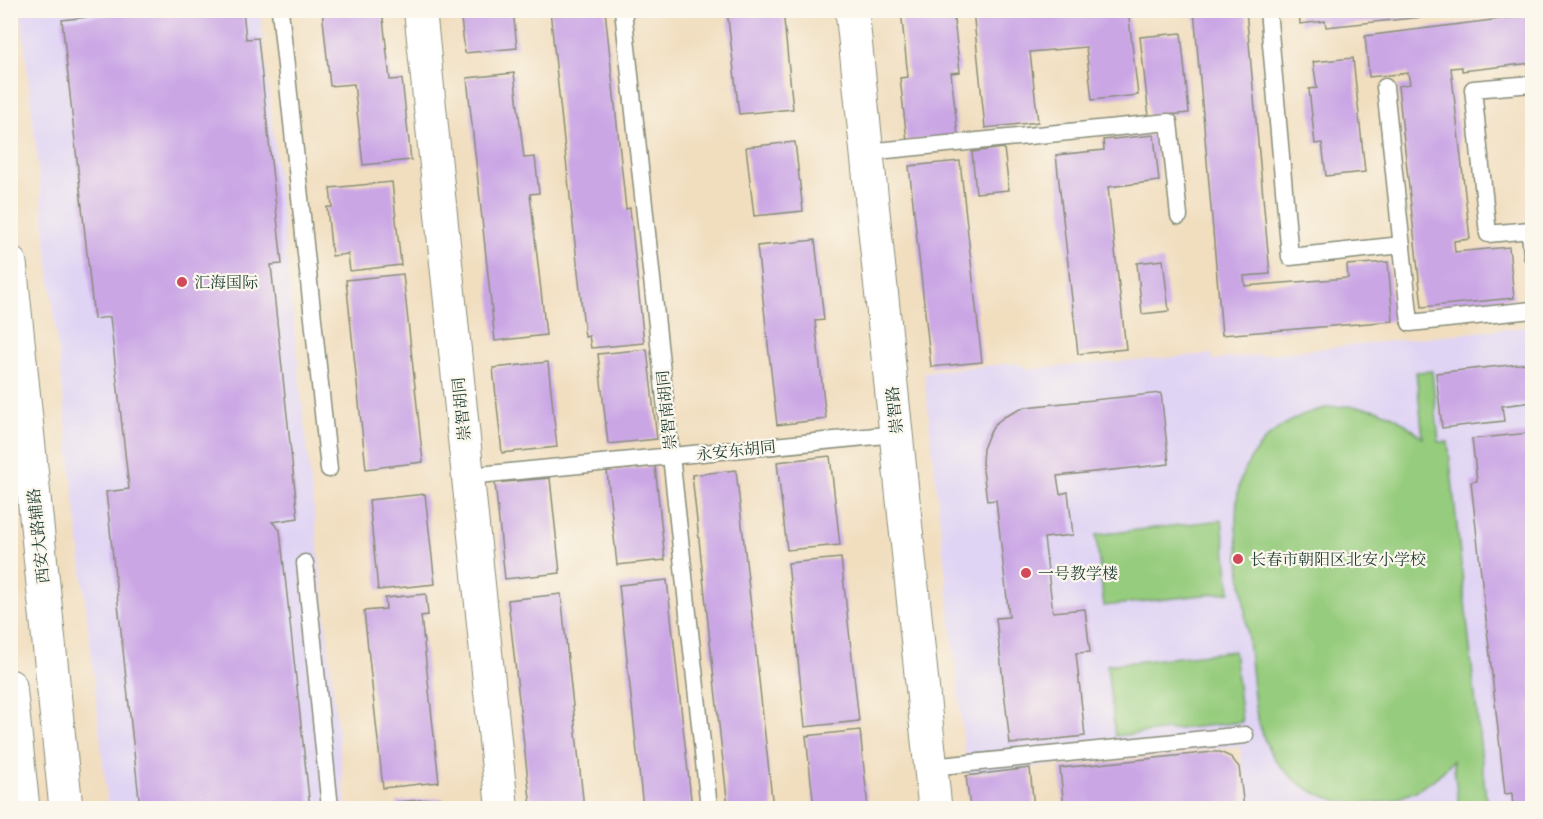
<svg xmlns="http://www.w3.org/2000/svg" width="1543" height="819" font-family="Alegreya,'Noto Serif SC',serif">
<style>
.built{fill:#e0d4f4}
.green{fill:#96cc7d;stroke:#5a8458;stroke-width:1.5}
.building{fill:#caa6e5}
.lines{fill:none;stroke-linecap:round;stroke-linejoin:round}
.lane-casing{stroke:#888e7a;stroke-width:19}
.street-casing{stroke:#888e7a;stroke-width:34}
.secondary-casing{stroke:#888e7a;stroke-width:35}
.primary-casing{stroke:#888e7a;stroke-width:35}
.lane{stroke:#fff;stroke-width:16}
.street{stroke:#fff;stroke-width:32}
.secondary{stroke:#fff;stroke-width:33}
.primary{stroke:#fff;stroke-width:33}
.poi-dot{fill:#d1495b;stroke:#fbf7ec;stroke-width:2}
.labels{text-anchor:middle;stroke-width:4.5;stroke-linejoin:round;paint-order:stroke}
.poi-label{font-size:16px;fill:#1f3d34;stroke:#fbf7ec;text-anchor:start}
.street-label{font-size:16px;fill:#1f3d34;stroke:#fbf7ec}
</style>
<rect width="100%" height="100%" fill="#fbf7ec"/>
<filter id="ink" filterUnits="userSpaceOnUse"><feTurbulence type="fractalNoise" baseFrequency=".0167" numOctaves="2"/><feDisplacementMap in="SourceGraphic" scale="12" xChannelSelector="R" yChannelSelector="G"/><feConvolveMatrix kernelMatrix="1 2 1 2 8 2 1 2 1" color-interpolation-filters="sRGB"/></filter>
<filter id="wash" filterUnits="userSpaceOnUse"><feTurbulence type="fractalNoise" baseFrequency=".008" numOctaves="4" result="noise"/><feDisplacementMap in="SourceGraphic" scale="24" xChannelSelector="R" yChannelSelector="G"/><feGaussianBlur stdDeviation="1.35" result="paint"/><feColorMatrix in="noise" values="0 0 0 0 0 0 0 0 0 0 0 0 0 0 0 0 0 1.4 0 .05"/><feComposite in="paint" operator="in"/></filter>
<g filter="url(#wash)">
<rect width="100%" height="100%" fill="#f1debf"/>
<g class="built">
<polygon points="21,11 260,11 346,808 108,808"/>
<polygon points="1532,326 1532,808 1247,808 1240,746 967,774 924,372 1015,363 1030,369 1212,354 1213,360"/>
</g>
<g class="green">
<path d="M1432 371 1439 442H1448L1487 808H1459L1453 760C1412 813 1330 819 1283 769 1266 751 1259 729 1255 706L1236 527C1236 512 1236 497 1240 482 1260 420 1330 391 1389 414 1402 420 1412 429 1423 438L1416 372Z"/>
<polygon points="1222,520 1230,592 1104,606 1096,535"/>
<polygon points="1234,651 1242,722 1115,736 1107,665"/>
</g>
<g id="blocks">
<g class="building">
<polygon points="147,10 243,10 246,39 258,38 282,264 271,265 298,518 272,522 280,530 310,808 140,808 106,492 129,489 110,317 94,319 62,20"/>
<polygon points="322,10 382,10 390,80 402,79 411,160 363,165 354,84 330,86"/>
<polygon points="460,10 513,10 517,48 465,53"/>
<polygon points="550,10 605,10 626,209 630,208 644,343 591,348 589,336 585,337"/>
<polygon points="727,10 783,10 793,109 739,114"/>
<polygon points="901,10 953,10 960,72 951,73 958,136 907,141 900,78 908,77"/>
<polygon points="973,10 1128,10 1138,95 1092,100 1086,47 1030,52 1038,122 985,128"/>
<polygon points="1194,10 1246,10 1270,274 1244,276 1245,286 1348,278 1347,265 1388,262 1393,321 1222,335"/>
<polygon points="1299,10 1471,10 1471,12 1326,27 1325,21 1300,24"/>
<polygon points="1532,15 1532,63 1462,71 1462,67 1451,68 1470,239 1454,241 1455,252 1509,247 1514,298 1422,307 1398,86 1410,84 1408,73 1369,77 1365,36"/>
<polygon points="1181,33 1189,113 1149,117 1140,37"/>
<polygon points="1353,58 1365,172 1326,176 1322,143 1315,144 1309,89 1317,88 1313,62"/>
<polygon points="514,73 524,158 535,157 539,193 530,194 546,335 495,341 467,78"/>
<polygon points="1154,135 1159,181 1108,187 1126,349 1078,354 1056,155 1104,150 1103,140"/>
<polygon points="795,142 803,211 754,216 746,147"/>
<polygon points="1004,148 1009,190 976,193 972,152"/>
<polygon points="960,161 982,362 931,367 909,166"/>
<polygon points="392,182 401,265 350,271 348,254 332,256 327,207 332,207 330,188"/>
<polygon points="815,240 824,320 815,321 826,419 777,425 757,246"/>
<polygon points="1163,260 1169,311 1142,314 1137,263"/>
<polygon points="403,274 423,462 366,469 346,280"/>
<polygon points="647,349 657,439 608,444 598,354"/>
<polygon points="548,362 557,447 502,453 493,368"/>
<polygon points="1528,363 1532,402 1502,406 1504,421 1442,428 1436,373"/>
<polygon points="1161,393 1169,464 1057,476 1060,494 1068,492 1073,535 1044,538 1053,612 1085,609 1090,652 1076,653 1085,736 1010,744 996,618 1009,617 996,500 987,501 982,462 983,449 988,436 995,424 1004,417 1025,407"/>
<polygon points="1529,433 1532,465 1532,596 1527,597 1532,647 1532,808 1513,808 1512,793 1505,794 1471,482 1477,481 1472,439"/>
<polygon points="830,456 840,545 787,550 777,462"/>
<polygon points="655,466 665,560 617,565 607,471"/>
<polygon points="736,470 773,808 728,808 692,475"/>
<polygon points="550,478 560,573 505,579 495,483"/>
<polygon points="425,494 435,584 378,590 369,500"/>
<polygon points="841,558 859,721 805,727 788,563"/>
<polygon points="667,580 692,808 643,808 619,585"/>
<polygon points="426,594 428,615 421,616 439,782 383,788 364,611 386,609 385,598"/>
<polygon points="561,594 584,808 531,808 508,600"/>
<polygon points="860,730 868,808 814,808 806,736"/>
<polygon points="1213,752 1220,752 1231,757 1239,767 1244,808 1064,808 1060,768"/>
<polygon points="1030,768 1034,808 970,808 966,776"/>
<polygon points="442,798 443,808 397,808 397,802"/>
</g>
</g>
</g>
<g filter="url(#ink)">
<use href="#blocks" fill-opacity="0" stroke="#888e7a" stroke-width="1.5"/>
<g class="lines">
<g class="lane-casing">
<g id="lane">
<polyline points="280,10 329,469"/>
<polyline points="623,10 709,808"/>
<polyline points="1268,10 1290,257 1402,245"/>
<polyline points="1532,84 1473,89 1488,234 1530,230 1532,256"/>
<polyline points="1385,87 1410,323 1532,310"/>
<polyline points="867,152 1169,122 1179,216"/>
<polyline points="468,476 896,434"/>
<polyline points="305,563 330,808"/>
<polyline points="931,767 1245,735"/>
</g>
</g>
<g class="street-casing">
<polyline id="street" points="420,10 502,808"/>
</g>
<g class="secondary-casing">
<g id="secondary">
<polyline points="852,10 935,808"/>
<polyline points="10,263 66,808"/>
</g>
</g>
<g class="primary-casing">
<polyline id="primary" points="10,686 23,808"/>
</g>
<use href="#lane" class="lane"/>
<use href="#street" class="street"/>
<use href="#secondary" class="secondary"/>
<use href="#primary" class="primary"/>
</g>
</g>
<g class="poi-dot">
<circle cx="182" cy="282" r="6"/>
<circle cx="1238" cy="559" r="6"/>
<circle cx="1026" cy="573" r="6"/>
</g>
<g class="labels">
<g class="poi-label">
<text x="194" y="288">汇海国际</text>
<text x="1250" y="565">长春市朝阳区北安小学校</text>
<text x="1038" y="579">一号教学楼</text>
</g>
<g class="street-label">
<text transform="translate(461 409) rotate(-96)" y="6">崇智胡同</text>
<text transform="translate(666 410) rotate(-96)" y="6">崇智南胡同</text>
<text transform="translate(894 410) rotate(-96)" y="6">崇智路</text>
<text transform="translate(736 450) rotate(-6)" y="6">永安东胡同</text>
<text transform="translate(38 536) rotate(-96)" y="6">西安大路辅路</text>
</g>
</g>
<rect width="1543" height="819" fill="none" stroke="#fbf7ec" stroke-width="36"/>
</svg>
